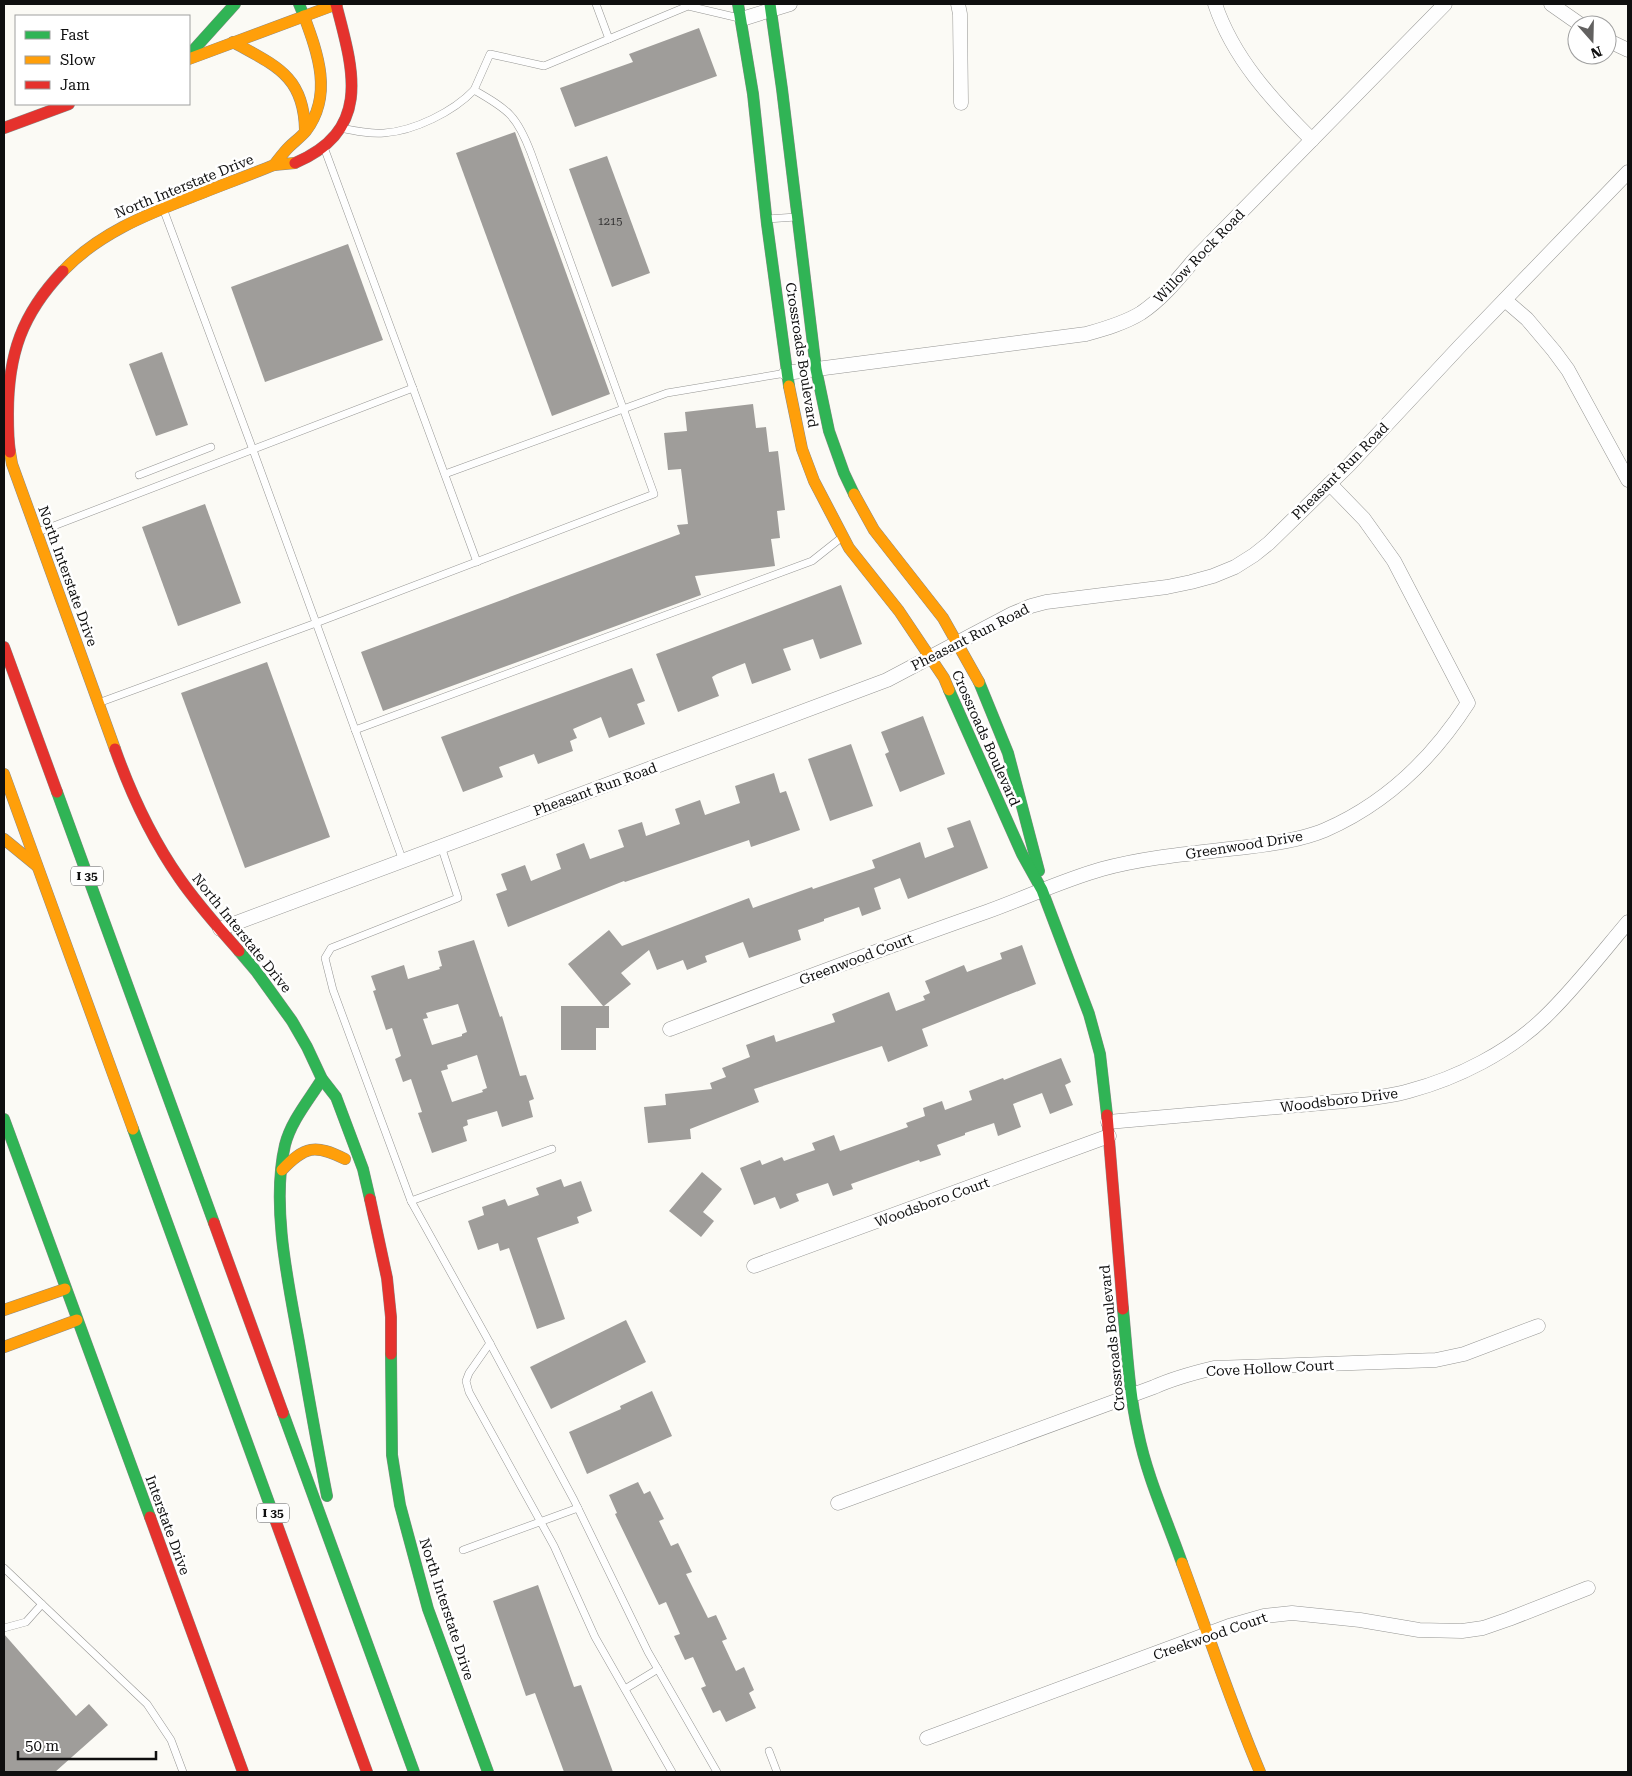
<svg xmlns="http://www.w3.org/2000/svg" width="1632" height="1776" font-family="'Roboto Serif',serif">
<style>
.building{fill:#9f9d9a;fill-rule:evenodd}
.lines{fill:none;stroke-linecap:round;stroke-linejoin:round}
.lane-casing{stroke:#959593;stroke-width:8}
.street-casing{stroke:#959593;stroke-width:15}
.fast-casing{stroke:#8c8b89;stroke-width:12}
.slow-casing{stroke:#8c8b89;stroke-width:12}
.jam-casing{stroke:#8c8b89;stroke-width:12}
.lane{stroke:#fefefe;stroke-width:7}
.street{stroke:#fefefe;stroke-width:14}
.fast{stroke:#30b455;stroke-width:11}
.slow{stroke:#ff9f0a;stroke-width:11}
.jam{stroke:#e5322d;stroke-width:11}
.labels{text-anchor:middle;stroke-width:5;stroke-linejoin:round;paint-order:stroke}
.number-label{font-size:11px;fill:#333232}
.shield{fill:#fff;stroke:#575757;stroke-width:1}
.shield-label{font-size:12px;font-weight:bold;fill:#0f0f0f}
.street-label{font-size:14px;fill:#0f0f0f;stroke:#fff}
</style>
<rect width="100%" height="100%" fill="#fbfaf5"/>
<g class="building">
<polygon points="699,28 717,76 575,127 560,88 633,62 629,54"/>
<polygon points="515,132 610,394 552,416 456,153"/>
<polygon points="607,156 650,273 612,287 569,169"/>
<polygon points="348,244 383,340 265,382 231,287"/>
<polygon points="162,352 188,425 156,436 129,364"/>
<polygon points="753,404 756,428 766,427 769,452 778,451 785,510 777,511 780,538 771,539 775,566 695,576 701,595 383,711 361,652 680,534 677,525 688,524 681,469 668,470 664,433 687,431 685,412"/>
<polygon points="205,504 241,603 178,626 142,527"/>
<polygon points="841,585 862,644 820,659 813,639 783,649 791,670 752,684 745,663 717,674 712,677 719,696 678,712 656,654"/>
<polygon points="267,662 330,837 245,868 181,693"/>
<polygon points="632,668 645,701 637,704 645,724 609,738 601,717 573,729 577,738 570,741 573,751 538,764 534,754 507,764 499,767 503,777 463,792 441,737"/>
<polygon points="923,716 945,774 900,792 885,754 889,752 881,732"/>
<polygon points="851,744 873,806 830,821 808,759"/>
<polygon points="774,773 780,793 786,791 800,830 751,847 749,840 625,882 624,881 508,927 496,894 507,890 501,874 525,865 531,881 561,869 556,854 584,843 590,859 624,847 618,830 642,822 646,836 680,824 675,809 700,800 705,815 740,803 735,786"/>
<polygon points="970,820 988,868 908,899 900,878 874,888 881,909 862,916 859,907 824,919 824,921 798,930 801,940 749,958 743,942 705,956 707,962 687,970 683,960 657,970 649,950 621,973 631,984 604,1006 609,1006 609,1028 596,1028 596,1050 561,1050 561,1006 603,1006 568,964 609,930 622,946 749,898 753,908 812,887 813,889 875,868 872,860 920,842 925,858 954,847 947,828"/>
<path d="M474 940 500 1017 502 1016 520 1076 526 1075 534 1099 529 1101 533 1117 502 1127 497 1111 467 1120 468 1125 463 1127 467 1141 432 1153 418 1113 422 1112 411 1079 403 1082 395 1059 401 1056 392 1028 386 1030 373 991 376 990 371 976 404 965 408 979 440 969 439 967 442 966 438 951ZM458 1004 467 1032 462 1034V1036L432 1045 423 1019 428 1018 426 1013ZM477 1055 487 1088 482 1090 483 1092 452 1102 441 1071 448 1069 447 1065Z"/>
<polygon points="1022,945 1036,984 922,1029 928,1046 888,1062 882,1046 754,1089 759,1102 690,1129 691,1139 648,1143 644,1107 666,1105 665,1094 712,1089 710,1083 726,1077 722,1068 750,1057 746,1045 774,1035 776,1042 835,1022 832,1014 889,992 896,1011 925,1000 923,996 930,993 925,981 964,965 967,972 1002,959 1000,953"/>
<polygon points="1061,1058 1071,1082 1065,1085 1073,1105 1050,1114 1042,1093 1013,1104 1021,1127 998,1136 994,1123 965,1133 965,1135 937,1145 941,1155 920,1162 919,1160 851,1184 853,1189 833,1196 828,1183 796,1194 799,1201 780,1209 775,1197 754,1205 740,1168 760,1160 762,1165 782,1157 784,1161 815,1150 812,1143 834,1135 840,1151 908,1127 906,1123 925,1116 923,1108 942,1101 945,1110 972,1100 969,1091 1003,1078 1004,1080"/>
<polygon points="702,1172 722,1189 703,1212 714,1221 701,1237 669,1211"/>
<polygon points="561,1179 564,1187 581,1181 592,1211 577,1217 579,1223 537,1238 565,1319 537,1329 509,1248 500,1251 498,1243 478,1250 468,1221 484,1215 482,1207 505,1199 508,1206 539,1195 536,1188"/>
<polygon points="626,1320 646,1362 551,1409 530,1367"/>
<polygon points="652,1391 672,1436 587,1474 569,1432 621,1409 620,1406"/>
<polygon points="638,1482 644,1494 650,1491 664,1519 659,1521 671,1546 678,1543 692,1572 686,1574 708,1618 716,1615 727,1639 722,1641 736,1671 744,1667 754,1690 749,1693 756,1708 726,1722 720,1710 713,1713 701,1688 706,1686 693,1657 685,1660 674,1636 680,1634 666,1602 659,1605 615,1514 617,1513 609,1495"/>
<polygon points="538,1585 574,1687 581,1685 613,1772 564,1772 535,1693 526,1696 493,1601"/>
<polygon points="4,1634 76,1716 89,1704 108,1725 55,1772 4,1772"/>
</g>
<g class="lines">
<g class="lane-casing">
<g id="lane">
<polyline points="596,4 609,39"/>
<polyline points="474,90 490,54 544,66 688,6 739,18"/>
<polyline points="325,150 477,562"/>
<polyline points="164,211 253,450 403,861"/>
<polyline points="767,219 796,217"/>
<polyline points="445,474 667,393 786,373"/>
<polyline points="139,475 211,447"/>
<polyline points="38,532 413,388"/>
<path d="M101 702 316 623 654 494 531 153C517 116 509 110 474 90 453 112 414 131 384 133 369 134 355 131 341 128"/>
<polyline points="355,730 812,561 841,538"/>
<polyline points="441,846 458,898 331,948 325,958 333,990 411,1201 486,1336 574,1500 648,1652 717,1772"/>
<polyline points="411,1201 552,1149"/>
<polyline points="490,1343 469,1373 466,1381 469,1392 554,1546 595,1637 672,1772"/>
<polyline points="463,1550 578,1508"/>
<polyline points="4,1568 147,1704 171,1740 183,1772"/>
<polyline points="4,1628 26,1622 42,1604"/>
<polyline points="625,1689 658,1669"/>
<polyline points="769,1751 777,1772"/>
</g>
</g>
<g class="street-casing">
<g id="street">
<polyline points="958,4 960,14 961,103"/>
<path d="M1215 4C1233 58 1272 100 1312 140"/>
<polyline points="1551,4 1581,25"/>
<polyline points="742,19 790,4"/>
<polyline points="1607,40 1628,50"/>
<polyline points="1505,300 1527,319 1554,351 1568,370 1628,480"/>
<path d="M786 373 1086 334C1104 329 1125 323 1141 313 1162 299 1178 279 1194 260L1445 4"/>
<polyline points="220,929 887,680 1012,614 1031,606 1046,602 1167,587 1191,582 1213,576 1235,567 1254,555 1269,543 1349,465 1461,345 1628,172"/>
<path d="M670 1029C775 989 880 949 986 912 1025 898 1063 880 1102 869 1150 856 1198 853 1247 847 1272 844 1301 840 1325 830 1387 803 1432 759 1468 703L1394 561 1364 519 1330 484"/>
<path d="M1108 1122 1345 1101C1366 1099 1388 1097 1409 1091 1458 1078 1509 1052 1545 1017 1575 988 1601 954 1628 922"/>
<polyline points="754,1266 1109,1136"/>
<path d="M838 1503 1154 1387C1174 1378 1193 1373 1214 1368L1436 1360 1464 1354 1538 1326"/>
<polyline points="927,1738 1229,1626 1264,1616 1292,1613 1360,1620 1419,1630 1462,1631 1483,1628 1509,1619 1588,1588"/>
</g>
</g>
<g class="fast-casing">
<g id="fast">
<polyline points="299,4 304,16"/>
<polyline points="738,4 753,94 767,224 789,386"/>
<polyline points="770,4 782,89 816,369 829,431 844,473 854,494"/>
<polyline points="189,55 235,4"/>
<polyline points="979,682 1008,753 1039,871"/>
<polyline points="949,690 1022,854 1042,890 1089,1014 1100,1054 1107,1115"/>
<polyline points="57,792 214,1223"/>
<polyline points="239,951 256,971 292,1021 307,1047 322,1079 336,1097 363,1169 370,1199"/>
<path d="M322 1079C309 1100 291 1121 285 1145 271 1205 288 1282 299 1342 308 1393 317 1445 327 1496"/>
<polyline points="4,1119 150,1517"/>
<polyline points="133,1129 272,1511"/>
<path d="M1123 1309C1127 1350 1129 1392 1138 1432 1147 1477 1167 1520 1182 1563"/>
<polyline points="391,1354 392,1455 400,1505 428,1609 488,1772"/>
<polyline points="283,1413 414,1772"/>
</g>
</g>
<g class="slow-casing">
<g id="slow">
<path d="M233 42C276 66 304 76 305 130"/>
<polyline points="189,59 337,4"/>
<path d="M274 165C279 159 283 153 289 147 294 142 301 137 306 131 333 95 318 54 304 16"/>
<path d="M63 271C98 234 145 215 192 197 219 186 247 176 274 165L295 163"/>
<polyline points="789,386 802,449 814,481 849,548 899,611 944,678 949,690"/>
<polyline points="10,452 12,464 115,749"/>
<polyline points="854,494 874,530 943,618 979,682"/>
<polyline points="4,774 133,1129"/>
<polyline points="4,839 37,866"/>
<path d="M282 1170C305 1146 315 1144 345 1159"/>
<polyline points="4,1310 65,1289"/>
<polyline points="4,1347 77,1320"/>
<path d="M1182 1563C1208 1633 1231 1704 1260 1772"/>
</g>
</g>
<g class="jam-casing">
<g id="jam">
<polyline points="4,128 69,104"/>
<path d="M295 163C373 130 353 69 336 4"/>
<path d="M10 452C8 439 8 427 8 414 8 354 22 314 63 271"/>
<polyline points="4,647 57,792"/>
<path d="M115 749C131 794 152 839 180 879 198 905 219 928 239 951"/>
<polyline points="1107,1115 1123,1309"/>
<polyline points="370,1199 387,1278 391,1317 391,1354"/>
<polyline points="214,1223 283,1413"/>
<polyline points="272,1511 367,1772"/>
<polyline points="150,1517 243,1772"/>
</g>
</g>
<use href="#lane" class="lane"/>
<use href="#street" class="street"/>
<use href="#fast" class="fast"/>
<use href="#slow" class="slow"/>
<use href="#jam" class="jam"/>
</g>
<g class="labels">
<g class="number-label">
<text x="610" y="225">1215</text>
</g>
<g class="shield">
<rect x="71" y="866.5" width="32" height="19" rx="4"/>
<rect x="257" y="1503.5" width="32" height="19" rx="4"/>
</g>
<g class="shield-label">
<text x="87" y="880">I 35</text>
<text x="273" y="1517">I 35</text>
</g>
<g class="street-label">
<text transform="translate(184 186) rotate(-22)" y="5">North Interstate Drive</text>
<text transform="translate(1199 256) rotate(-46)" y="5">Willow Rock Road</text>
<text transform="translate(802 355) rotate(81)" y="5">Crossroads Boulevard</text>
<text transform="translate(1340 471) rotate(-45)" y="5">Pheasant Run Road</text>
<text transform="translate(68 576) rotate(70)" y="5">North Interstate Drive</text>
<text transform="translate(970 637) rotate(-27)" y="5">Pheasant Run Road</text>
<text transform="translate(986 738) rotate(66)" y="5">Crossroads Boulevard</text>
<text transform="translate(595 789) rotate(-20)" y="5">Pheasant Run Road</text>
<text transform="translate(1244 845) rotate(-9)" y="5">Greenwood Drive</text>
<text transform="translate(242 933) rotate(51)" y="5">North Interstate Drive</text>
<text transform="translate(856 959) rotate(-21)" y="5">Greenwood Court</text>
<text transform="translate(1339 1100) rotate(-7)" y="5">Woodsboro Drive</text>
<text transform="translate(932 1202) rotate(-20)" y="5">Woodsboro Court</text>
<text transform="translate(1112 1338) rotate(-96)" y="5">Crossroads Boulevard</text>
<text transform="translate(1270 1368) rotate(-3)" y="5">Cove Hollow Court</text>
<text transform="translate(168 1525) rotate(70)" y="5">Interstate Drive</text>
<text transform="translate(447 1609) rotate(72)" y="5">North Interstate Drive</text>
<text transform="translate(1210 1636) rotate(-19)" y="5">Creekwood Court</text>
</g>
</g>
<rect width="1632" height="1776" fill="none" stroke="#0f0f0f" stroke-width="10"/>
<rect x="15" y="15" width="175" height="90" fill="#ffffff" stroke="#9f9f9f"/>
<rect x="25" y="31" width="25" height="8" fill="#30b455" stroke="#9f9f9f"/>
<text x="60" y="40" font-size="15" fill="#0f0f0f">Fast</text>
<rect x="25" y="56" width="25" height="8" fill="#ff9f0a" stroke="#9f9f9f"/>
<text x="60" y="65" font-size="15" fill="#0f0f0f">Slow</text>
<rect x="25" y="81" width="25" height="8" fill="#e5322d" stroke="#9f9f9f"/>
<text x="60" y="90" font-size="15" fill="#0f0f0f">Jam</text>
<g transform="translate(1592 40) rotate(160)"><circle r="24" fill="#ffffff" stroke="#9f9f9f"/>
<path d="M0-4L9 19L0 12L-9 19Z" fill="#626160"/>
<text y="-8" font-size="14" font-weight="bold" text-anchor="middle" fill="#0f0f0f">N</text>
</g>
<path d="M18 1751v8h138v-8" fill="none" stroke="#0f0f0f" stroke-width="2.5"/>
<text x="25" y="1751" font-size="15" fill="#0f0f0f" stroke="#ffffff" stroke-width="4" paint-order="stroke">50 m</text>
</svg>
